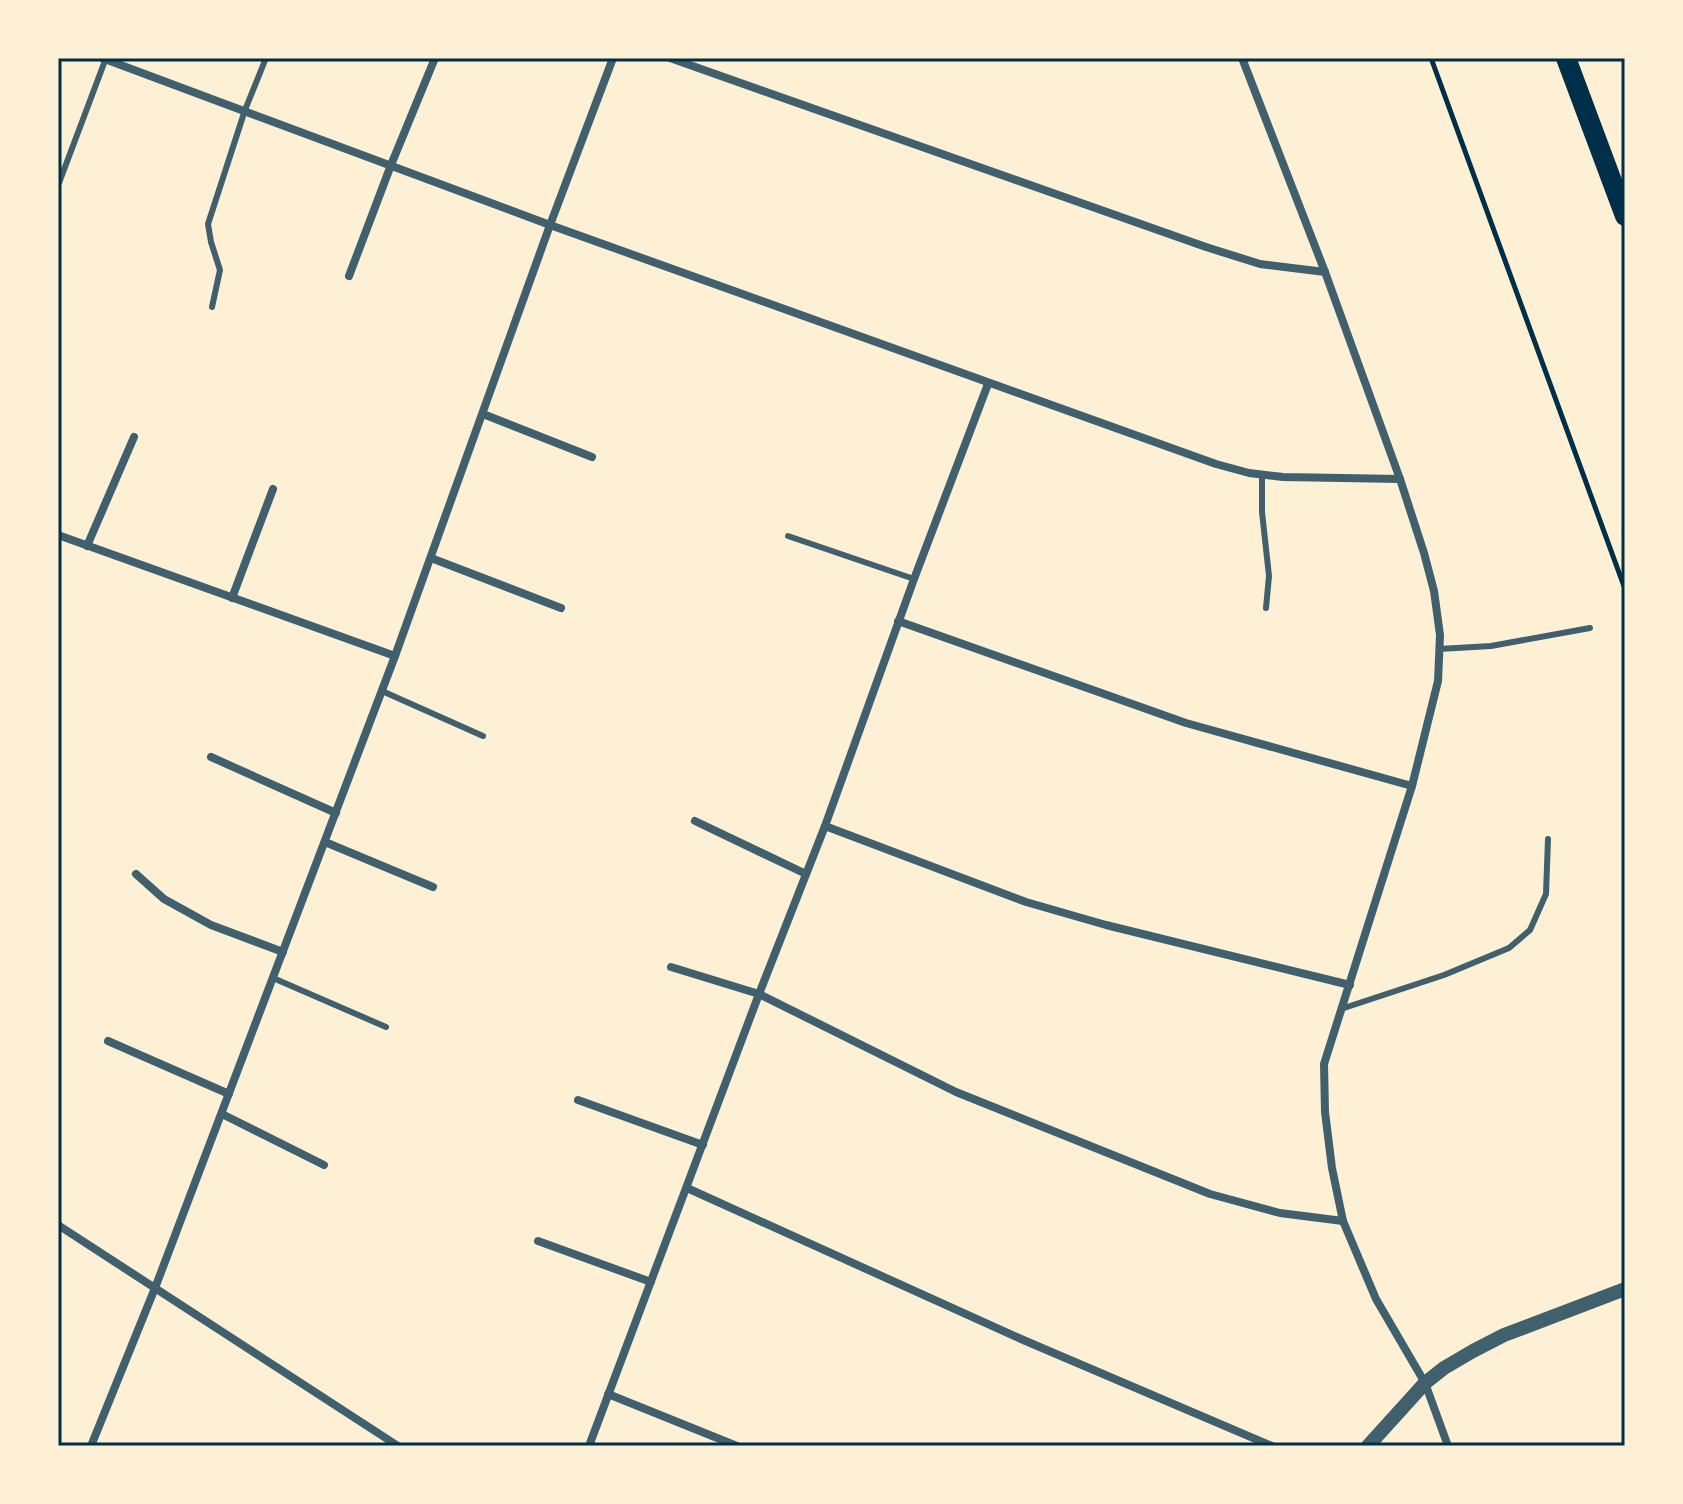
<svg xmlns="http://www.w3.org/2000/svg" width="1683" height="1504" font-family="'DM Sans',sans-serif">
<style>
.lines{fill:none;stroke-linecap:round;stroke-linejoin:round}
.path{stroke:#003049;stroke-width:5}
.service{stroke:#3f606c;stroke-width:6}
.minor{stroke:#3f606c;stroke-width:8}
.tertiary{stroke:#3f606c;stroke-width:14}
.primary{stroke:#003049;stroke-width:20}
.neatline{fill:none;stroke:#003049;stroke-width:3}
</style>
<rect width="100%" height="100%" fill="#fdf0d5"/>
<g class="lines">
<polyline class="path" points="1431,58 1625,589"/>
<g class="service">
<polyline points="59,183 106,58"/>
<polyline points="212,307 220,270 211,242 208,224 245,110 266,58"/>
<polyline points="1262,475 1262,512 1269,576 1266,608"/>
<polyline points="788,536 914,579"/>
<polyline points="1439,649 1491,646 1590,628"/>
<polyline points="382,691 483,736"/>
<polyline points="273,978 386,1027"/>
<polyline points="1341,1009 1444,975 1509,948 1530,930 1546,894 1548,839"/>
</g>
<g class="minor">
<polyline points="102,58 550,225 1216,464 1249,473 1283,477 1400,479"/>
<polyline points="670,58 1206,247 1260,264 1325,272"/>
<polyline points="1242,58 1325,272 1400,479 1424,553 1434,591 1440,635 1438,681 1412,786 1324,1064 1325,1112 1332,1168 1343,1221 1376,1299 1425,1383 1448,1446"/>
<polyline points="349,276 391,165 435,58"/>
<polyline points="483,414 592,457"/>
<polyline points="58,535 395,656"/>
<polyline points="87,546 134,437"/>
<polyline points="431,558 561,608"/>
<polyline points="232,598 273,489"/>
<polyline points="898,621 1186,723 1412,786"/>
<polyline points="211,757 336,813"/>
<polyline points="695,821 806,874"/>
<polyline points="825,826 1026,902 1106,925 1350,985"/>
<polyline points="325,842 433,887"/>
<polyline points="136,874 164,899 211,925 283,952"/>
<polyline points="671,967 759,994 956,1092 1210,1194 1280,1213 1343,1221"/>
<polyline points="108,1041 229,1094"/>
<polyline points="578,1100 703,1145"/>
<polyline points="222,1114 324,1165"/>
<polyline points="687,1188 1021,1339 1272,1446"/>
<polyline points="58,1225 398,1446"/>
<polyline points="538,1241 651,1282"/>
<polyline points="608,1394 737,1446"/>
<polyline points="91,1446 155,1288 395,656 550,225 613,58"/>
<polyline points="589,1446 759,994 825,826 914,579 988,384"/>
</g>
<polyline class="tertiary" points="1368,1446 1425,1383 1444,1368 1473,1351 1504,1335 1625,1289"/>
<polyline class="primary" points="1566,58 1625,216"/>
</g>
<rect width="1683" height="1504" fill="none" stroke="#fdf0d5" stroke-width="120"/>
<rect x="60" y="60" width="1563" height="1384" class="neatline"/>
</svg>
